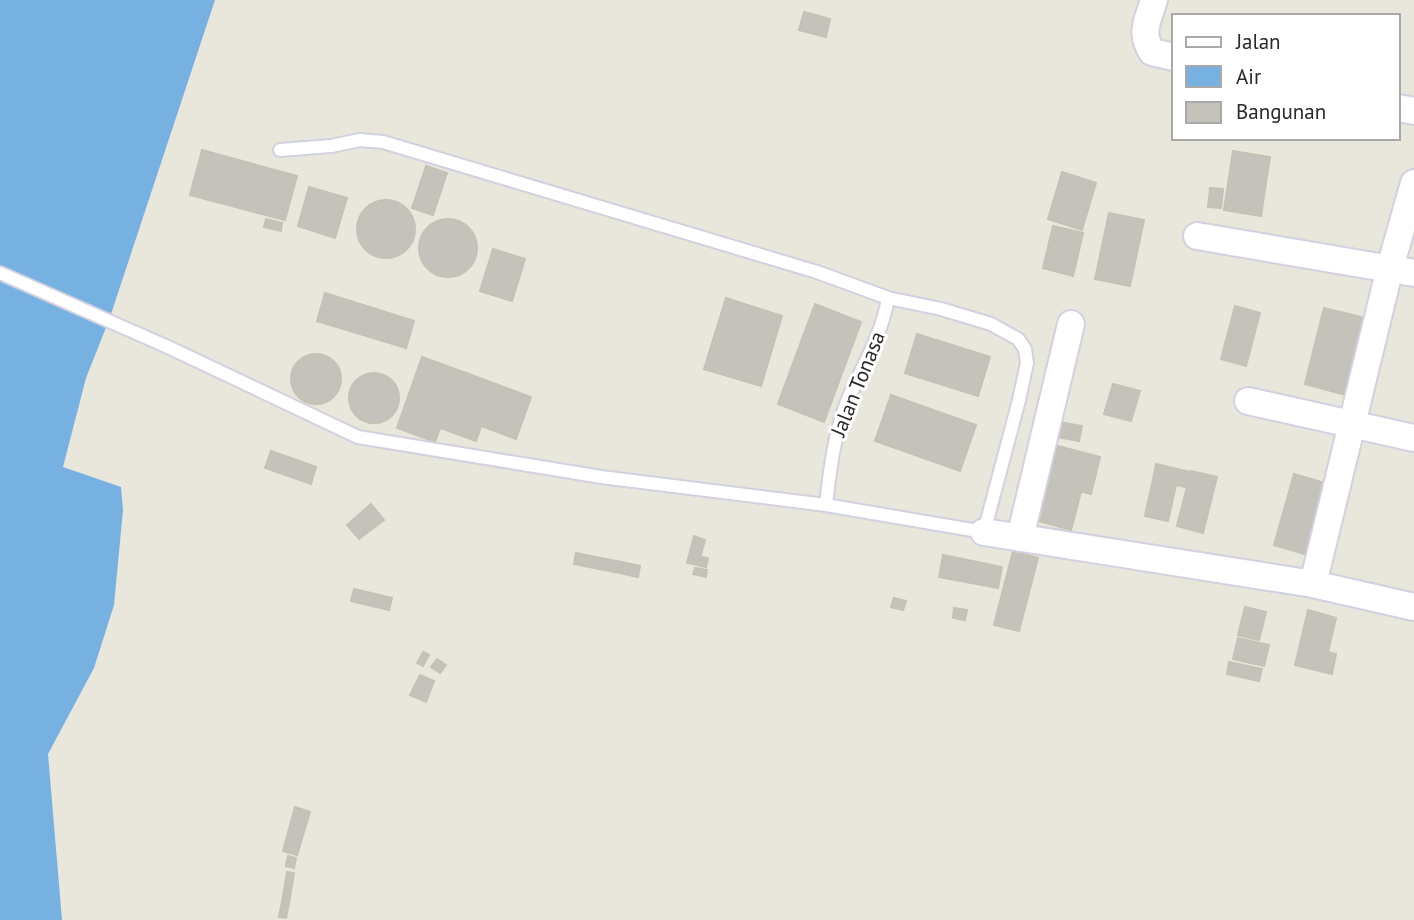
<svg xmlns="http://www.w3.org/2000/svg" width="1414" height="920" font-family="'PT Sans',sans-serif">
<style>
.water{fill:#77b1e2}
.building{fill:#c5c2bb;stroke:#c4c2b5;stroke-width:2}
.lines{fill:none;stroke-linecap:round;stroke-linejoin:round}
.service-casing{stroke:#d1d1e0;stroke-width:16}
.minor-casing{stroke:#d1d1e0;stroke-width:30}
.service{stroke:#fff;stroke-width:12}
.minor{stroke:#fff;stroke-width:26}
.labels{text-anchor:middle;stroke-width:6;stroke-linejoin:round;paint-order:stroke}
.street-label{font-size:21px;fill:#282828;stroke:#fff}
</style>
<rect width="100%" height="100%" fill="#e9e6db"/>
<polygon class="water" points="0,0 215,0 109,320 86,378 63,467 121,487 123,510 114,605 94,668 48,754 62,920 0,920"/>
<g class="building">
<polygon points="804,12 830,19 826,37 799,30"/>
<polygon points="202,150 297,176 285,220 190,195"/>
<polygon points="1233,151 1270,157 1261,216 1224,210"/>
<polygon points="426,166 447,173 433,215 412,208"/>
<polygon points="1062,172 1096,183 1082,230 1048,219"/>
<polygon points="309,187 347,198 335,238 298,226"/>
<polygon points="1210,188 1223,189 1221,208 1208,207"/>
<circle cx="386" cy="229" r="29"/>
<polygon points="1109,213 1144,220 1130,286 1095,279"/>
<polygon points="266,219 282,223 281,231 264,227"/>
<circle cx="448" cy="248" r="29"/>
<polygon points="1053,226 1083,233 1073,276 1043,268"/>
<polygon points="493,249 525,259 512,301 480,291"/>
<polygon points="325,293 414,321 406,348 317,321"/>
<polygon points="726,298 782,316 761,386 704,369"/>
<polygon points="815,304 861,322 824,422 778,404"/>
<polygon points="1235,306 1260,313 1246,366 1221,359"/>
<polygon points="1324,308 1365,318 1346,395 1305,384"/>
<polygon points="917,334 990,357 978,396 905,373"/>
<circle cx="316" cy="379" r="25"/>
<polygon points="422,357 461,371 435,442 397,428"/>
<polygon points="461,371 496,384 476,441 440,428"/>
<circle cx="374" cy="398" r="25"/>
<polygon points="496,384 531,397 516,439 481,426"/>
<polygon points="1113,384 1140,391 1131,421 1104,414"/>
<polygon points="891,395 976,425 960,471 875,441"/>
<polygon points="1059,422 1082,426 1079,441 1057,437"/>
<polygon points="1054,445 1100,457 1091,494 1045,482"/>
<polygon points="271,451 316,467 311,484 265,468"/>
<polygon points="1156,464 1190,472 1186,487 1153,480"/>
<polygon points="1191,471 1217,477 1203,533 1177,526"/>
<polygon points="1294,474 1331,485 1311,556 1274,545"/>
<polygon points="1153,480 1176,485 1170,512 1147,506"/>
<polygon points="1045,482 1081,492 1071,530 1035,520"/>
<polygon points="371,504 384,520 359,539 347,525"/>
<polygon points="1147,506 1170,512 1168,521 1145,516"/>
<polygon points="694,536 705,540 698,565 687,563"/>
<polygon points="1013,551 1038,558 1019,631 994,625"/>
<polygon points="576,553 606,559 604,570 574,564"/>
<polygon points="943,555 1002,567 998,588 939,577"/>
<polygon points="701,557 708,558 706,567 700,566"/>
<polygon points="606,559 622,562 620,573 604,570"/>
<polygon points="622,562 640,566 638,577 620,573"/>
<polygon points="695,568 707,570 706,577 693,574"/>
<polygon points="354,589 392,598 389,610 351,601"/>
<polygon points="894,598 906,601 903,610 891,607"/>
<polygon points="1245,607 1266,612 1259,640 1238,635"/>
<polygon points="954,608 967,610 965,620 953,618"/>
<polygon points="1308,610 1336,618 1328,652 1336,654 1332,674 1295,665"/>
<polygon points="1238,638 1269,645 1264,666 1233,659"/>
<polygon points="423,652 429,655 423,666 417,663"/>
<polygon points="437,659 446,665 440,673 431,667"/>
<polygon points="1229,662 1262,669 1259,681 1227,674"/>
<polygon points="420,675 434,681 426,702 410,695"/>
<polygon points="295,807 310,812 297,855 283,851"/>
<polygon points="288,856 296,858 294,868 286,866"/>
<polygon points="287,872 294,873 289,903 282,902"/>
<polygon points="282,902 289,903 286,918 279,917"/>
</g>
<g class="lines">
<g class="service-casing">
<g id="service">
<path d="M280 150 331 146 360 140 383 142 817 272 888 298C882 335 863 365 848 399 834 434 830 469 826 505L984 532 1019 400 1027 363 1025 349 1018 339 991 324 941 309 888 298"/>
<polyline points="0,273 168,347 358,437 601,477 826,505"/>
</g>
</g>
<g class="minor-casing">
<g id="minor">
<path d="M1154 0C1148 20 1139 33 1152 52L1174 57"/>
<polyline points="1398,108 1414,111"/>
<polyline points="1197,236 1414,273"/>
<polyline points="1248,401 1414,438"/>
<polyline points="984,532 1313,584 1414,607"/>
<polyline points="1020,538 1071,324"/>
<polyline points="1313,584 1390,268 1414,183"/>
</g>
</g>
<use href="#service" class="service"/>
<use href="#minor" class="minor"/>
</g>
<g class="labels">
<g class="street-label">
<text transform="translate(858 384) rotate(-68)" y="7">Jalan Tonasa</text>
</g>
</g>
<rect x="1172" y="14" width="228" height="126" fill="#ffffff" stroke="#a9a9a9" stroke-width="2"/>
<rect x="1186" y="37" width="35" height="10" fill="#ffffff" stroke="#a9a9a9" stroke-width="2"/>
<text x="1236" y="49" font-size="21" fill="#282828">Jalan</text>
<rect x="1186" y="66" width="35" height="21" fill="#77b1e2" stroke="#a9a9a9" stroke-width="2"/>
<text x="1236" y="84" font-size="21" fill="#282828">Air</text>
<rect x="1186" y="102" width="35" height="21" fill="#c5c2bb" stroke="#a9a9a9" stroke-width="2"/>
<text x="1236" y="119" font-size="21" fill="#282828">Bangunan</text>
</svg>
